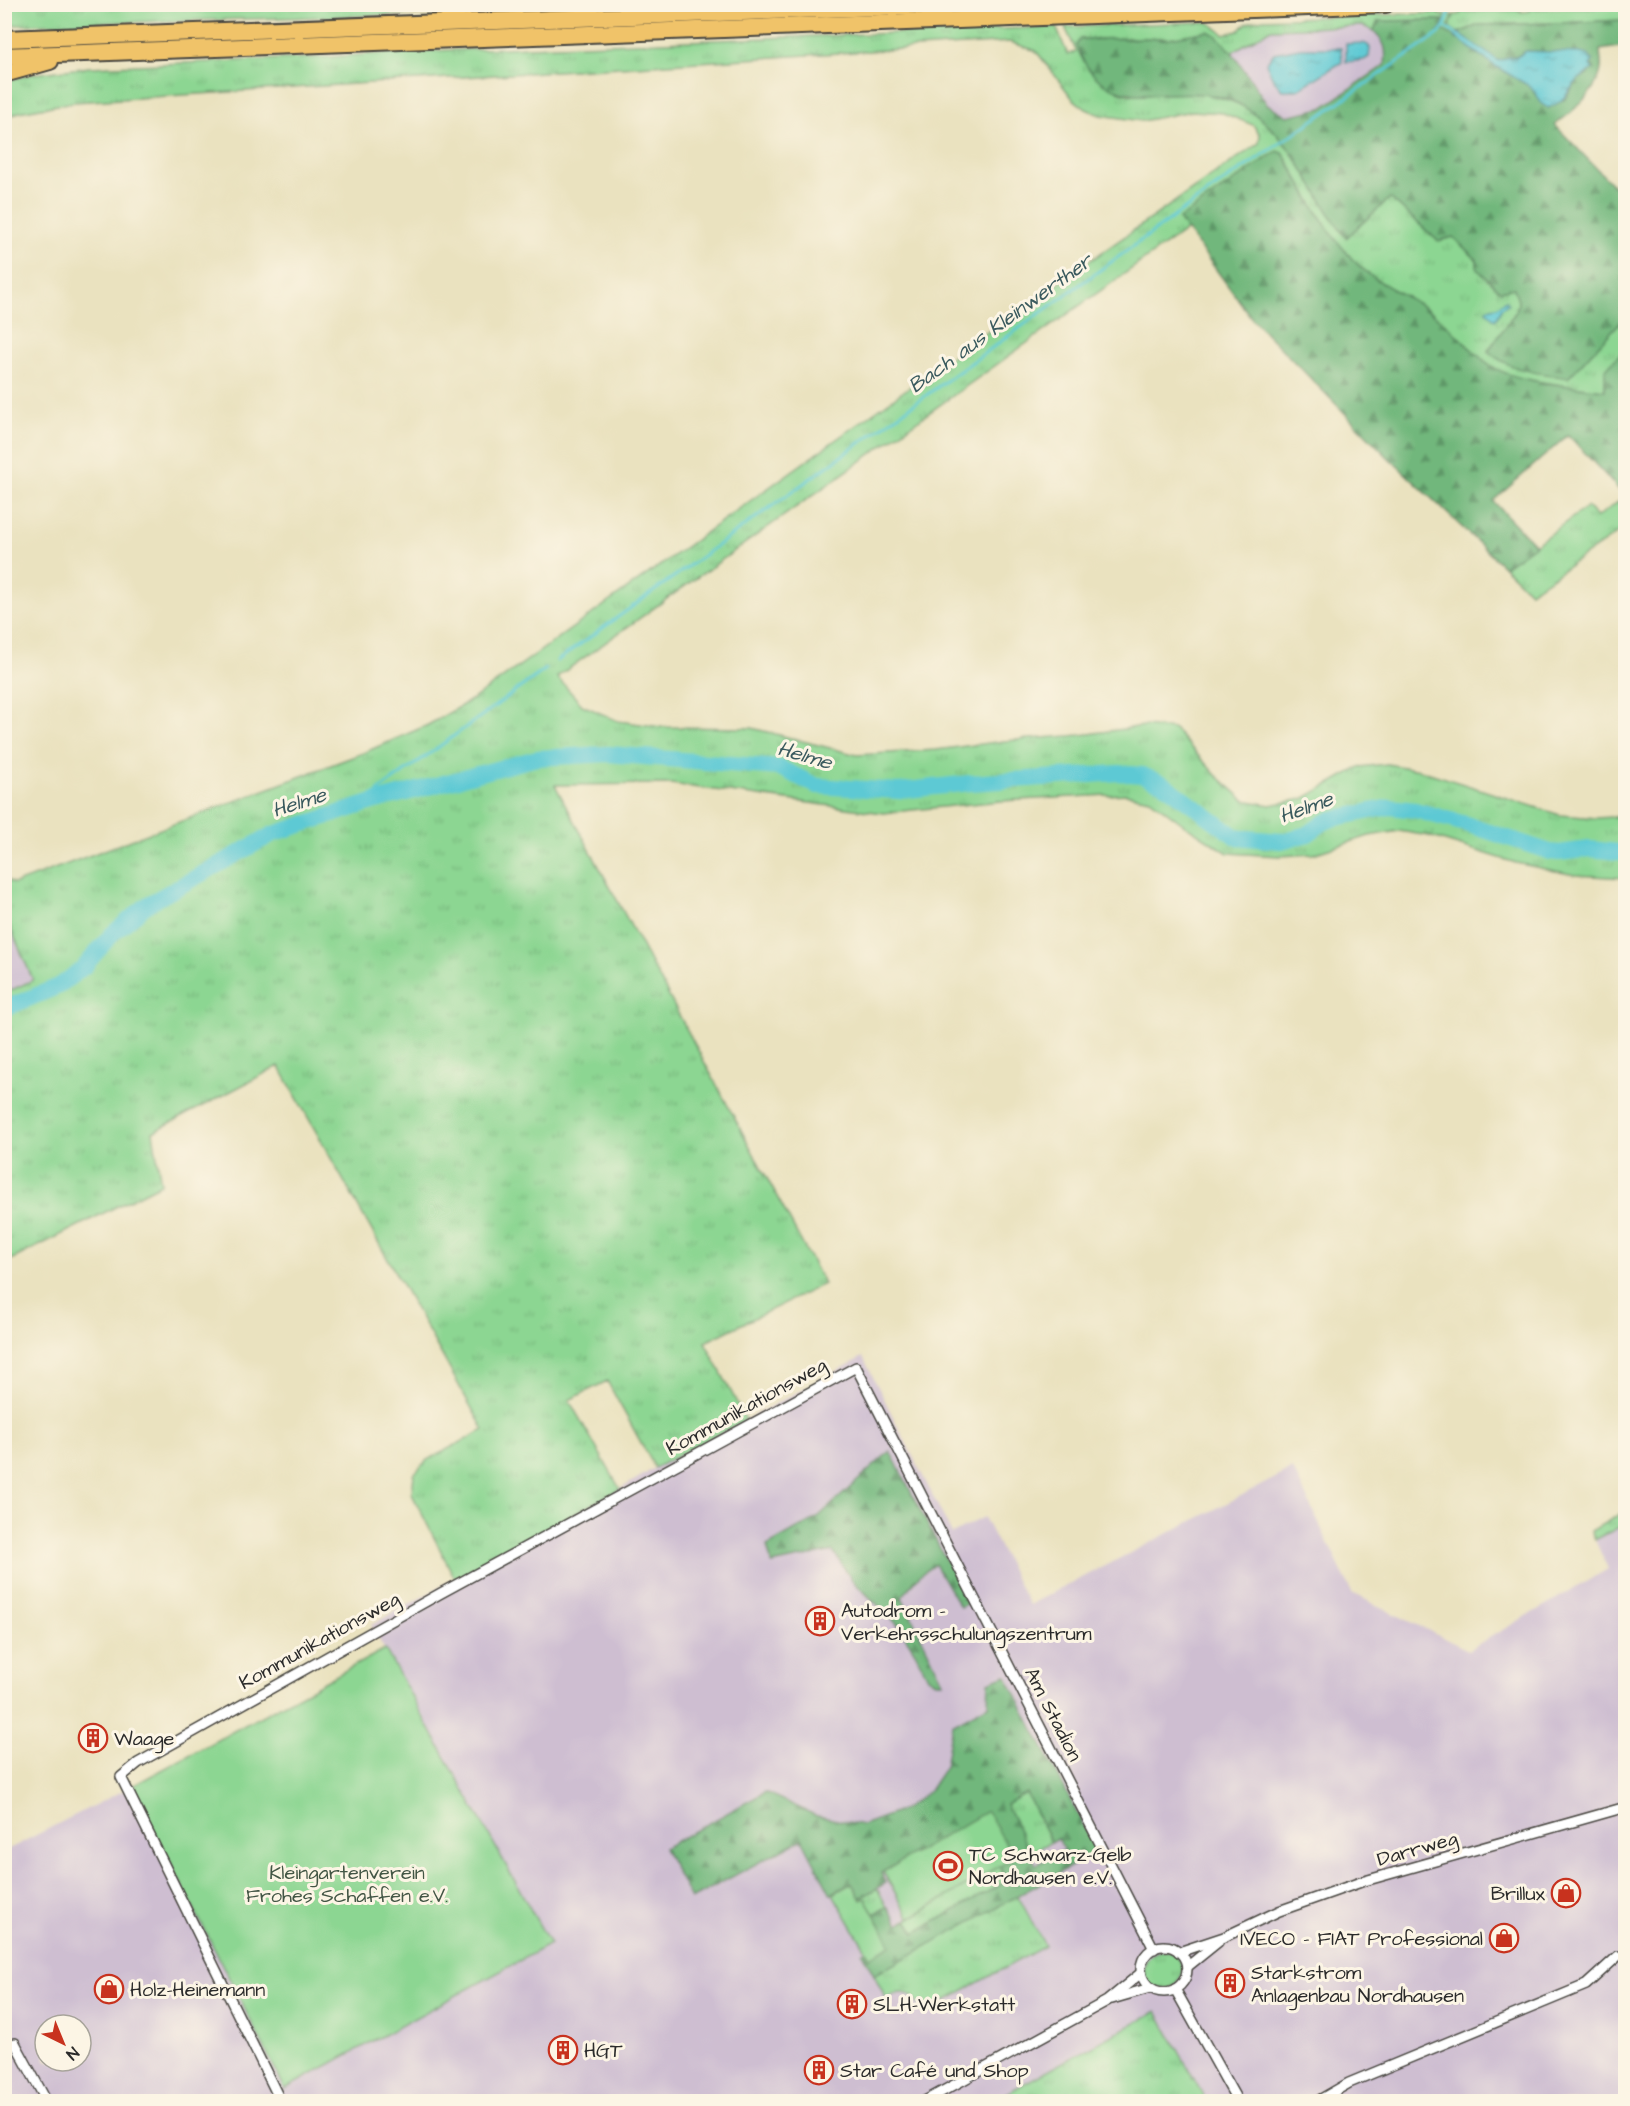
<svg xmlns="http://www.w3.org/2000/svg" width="1630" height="2106" font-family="'Architects Daughter',sans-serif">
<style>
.industrial{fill:#cebed1;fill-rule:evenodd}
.grass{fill:url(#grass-tufts);stroke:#5c805e;stroke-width:1.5}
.forest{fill:url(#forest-firs);stroke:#4e7154;stroke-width:1.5;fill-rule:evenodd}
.wetland{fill:url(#wetland-marsh);stroke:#5c805e;stroke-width:1.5}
.garden{fill:#8cd692;stroke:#5c805e;stroke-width:1.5}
.water{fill:url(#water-ripples);stroke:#447a80;stroke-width:1.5}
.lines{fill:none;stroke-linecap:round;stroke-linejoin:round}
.stream{stroke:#5dc9d4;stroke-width:3}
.river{stroke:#5dc9d4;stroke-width:16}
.minor-casing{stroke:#484641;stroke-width:12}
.motorway-casing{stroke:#484641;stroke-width:20}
.minor{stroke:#fff;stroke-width:9}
.motorway{stroke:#f0c369;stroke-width:16}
.labels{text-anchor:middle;stroke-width:6;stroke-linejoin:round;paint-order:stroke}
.street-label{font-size:20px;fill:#2b2b2b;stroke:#fcf5e5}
.poi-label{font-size:20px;fill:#2b2b2b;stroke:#fcf5e5;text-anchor:start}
.park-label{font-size:20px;fill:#435645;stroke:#fcf5e5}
.water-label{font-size:21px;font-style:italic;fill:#3a5a5e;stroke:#fcf5e5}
</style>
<defs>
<pattern id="grass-tufts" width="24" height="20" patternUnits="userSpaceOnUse" patternTransform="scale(1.5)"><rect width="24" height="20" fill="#8cd692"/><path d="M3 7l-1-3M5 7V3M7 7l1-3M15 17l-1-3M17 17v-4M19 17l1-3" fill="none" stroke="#79b87e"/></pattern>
<pattern id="forest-firs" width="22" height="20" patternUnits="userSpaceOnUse" patternTransform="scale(1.5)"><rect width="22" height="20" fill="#71b77c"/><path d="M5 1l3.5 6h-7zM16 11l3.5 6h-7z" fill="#5d9566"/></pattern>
<pattern id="wetland-marsh" width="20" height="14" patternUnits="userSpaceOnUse" patternTransform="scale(1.5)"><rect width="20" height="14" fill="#8cd692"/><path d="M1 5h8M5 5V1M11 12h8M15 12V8" fill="none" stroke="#79b87e"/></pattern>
<pattern id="water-ripples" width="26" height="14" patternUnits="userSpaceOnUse" patternTransform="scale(1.5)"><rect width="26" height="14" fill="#5dc9d4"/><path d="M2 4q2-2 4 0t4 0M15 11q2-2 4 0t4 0" fill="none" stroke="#4da3ac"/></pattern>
</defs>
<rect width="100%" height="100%" fill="#fcf5e5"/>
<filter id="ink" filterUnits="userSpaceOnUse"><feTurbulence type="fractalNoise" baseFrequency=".0167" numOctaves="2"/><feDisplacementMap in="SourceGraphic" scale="12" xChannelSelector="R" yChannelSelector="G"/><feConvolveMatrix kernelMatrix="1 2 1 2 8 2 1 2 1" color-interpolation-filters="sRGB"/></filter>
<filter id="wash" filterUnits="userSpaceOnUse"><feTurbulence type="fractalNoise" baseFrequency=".008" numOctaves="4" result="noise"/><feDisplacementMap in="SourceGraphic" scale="24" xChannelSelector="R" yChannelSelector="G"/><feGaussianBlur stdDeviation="1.35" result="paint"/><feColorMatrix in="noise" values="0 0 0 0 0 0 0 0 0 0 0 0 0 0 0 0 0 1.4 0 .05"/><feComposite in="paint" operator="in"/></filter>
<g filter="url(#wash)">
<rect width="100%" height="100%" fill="#eae2bf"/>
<g class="industrial">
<polygon points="1364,26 1374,31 1383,39 1387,50 1385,65 1322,108 1287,116 1267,104 1232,52 1271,29"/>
<polygon points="4,915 33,980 5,993 4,993"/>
<path d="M863 1357 952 1534 984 1517 1029 1605 1293 1469 1352 1593 1468 1650 1608 1569 1595 1540 1625 1524V2101L5 2102V1851L132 1786 285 2089 549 1944 371 1625 620 1489 655 1468ZM45 2025H81V2061H45Z"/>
</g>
<g class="grass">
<polygon points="5,4 655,4 655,5 360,16 17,25 5,23"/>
<polygon points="1625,6 1625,20 1560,23 1479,25 1458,33 1449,27 1454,15 1460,14 1460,12 1521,10 1521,12 1530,11 1530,9"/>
<path d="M1439 13V15H1445L1446 20 1378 21 1374 31 1363 26 1271 29 1232 52 1219 40 1184 36 1169 38 1080 39C1089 52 1104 79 1114 88 1130 103 1170 90 1190 92 1214 95 1240 101 1259 116 1298 147 1317 199 1346 238L1390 198 1438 241 1453 237 1477 260 1514 288 1518 301 1517 310 1488 351 1568 378 1625 317V348L1606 370 1605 390C1574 386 1516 383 1490 365 1470 352 1455 331 1436 316 1416 300 1391 290 1370 275 1334 249 1306 192 1283 153L1180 219 1186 230 557 677 582 705 618 721 662 727 752 728 857 755 936 750 1004 741 1081 735 1144 726 1174 729 1216 775 1244 800 1270 805 1303 799 1360 767 1387 764 1420 770 1560 815 1597 818 1625 816V878L1575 875 1516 863 1429 836 1399 831 1369 836 1313 854 1280 856 1228 853 1183 824 1150 799 1125 794 1001 801 883 813 671 784 555 785 824 1284 705 1342 746 1420 655 1468 607 1381 569 1400 620 1489 455 1579 412 1494 414 1474 427 1460 484 1430 279 1066 153 1132 161 1184 5 1263V993L33 980 5 915V897L7 896 5 888V879L14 884 363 753 428 725 473 699 943 363 1259 143 1260 134 1253 125 1223 113 1192 111 1142 121 1100 115 1086 109 1073 99 1036 51 1010 42 74 102 19 112 5 118V81L33 74 90 67 329 57 400 52 1056 27 1068 55 1076 51 1065 27 1205 22 1210 23 1224 34 1239 31C1245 21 1253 21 1264 19Z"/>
<polygon points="1625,497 1625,528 1530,592 1504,567 1587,507 1597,517"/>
<polygon points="1625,1511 1625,1524 1595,1540 1591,1531"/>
<polygon points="1026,1793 1051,1842 1029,1854 1006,1804"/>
<polygon points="999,1866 1008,1881 915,1933 907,1920"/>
<polygon points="877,1888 887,1907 874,1914 865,1898 861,1900 860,1898"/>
<path d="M1017 1894 1045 1946 924 2012C913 1995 907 1987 886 1998L874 1975Z"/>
<circle cx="1163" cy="1970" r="19"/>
<polygon points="1157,2011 1206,2101 992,2101"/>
</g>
<g class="forest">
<path d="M1446 20 1439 31H1445L1455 37 1495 66 1531 87 1535 94 1564 100 1579 78 1587 75 1593 68 1590 65 1565 53 1541 52 1526 51 1516 57H1509L1499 61 1494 59 1458 33 1479 25 1560 23 1625 20V46L1600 50C1600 57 1602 63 1601 69 1599 90 1571 113 1555 125L1625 198V317L1568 378C1540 373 1509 371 1488 351L1517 310 1518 301 1514 288 1500 291 1477 269V260L1453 237 1438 241 1390 198 1346 238C1312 193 1292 132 1239 104 1179 73 1108 129 1076 45L1080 39 1169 38 1208 31 1216 35 1232 52 1267 104 1287 116 1322 108 1385 65C1387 49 1385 42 1374 31L1378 21Z"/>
<path d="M1277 151 1283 153C1305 192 1334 248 1370 275 1391 290 1416 300 1436 316 1455 331 1470 351 1490 365 1515 383 1574 386 1605 390V370L1625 348V496L1568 435 1493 501 1535 545 1504 567 1389 458 1253 320 1179 219Z"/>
<polygon points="890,1451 968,1603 960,1607 935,1564 920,1575 902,1597 943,1682 936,1682 928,1677 915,1652 898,1625 852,1580 833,1551 772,1564 767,1546 817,1518"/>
<path d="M1006 1675 1097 1852 874 1975 862 1953 866 1950 871 1957 891 1944 874 1914 887 1907 899 1924 907 1920 915 1933 1007 1881 999 1866 1014 1858 987 1812 881 1873 886 1883 860 1898 852 1883 831 1894 802 1839 691 1899 664 1848 765 1792 817 1816 863 1825 903 1810 928 1792 945 1767 952 1725 988 1705 989 1682ZM1026 1793 1051 1842 1058 1838 1064 1850 1036 1865 1006 1804Z"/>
</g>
<polygon class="wetland" points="1445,15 1454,15 1449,27 1458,33 1455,37 1445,31 1438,32 1444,25"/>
<g class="garden">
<polygon points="385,1649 550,1944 285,2089 132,1786"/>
<polygon points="987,1811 1014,1858 910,1918 883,1872"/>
<polygon points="852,1883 861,1900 865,1898 891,1945 870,1957 833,1894"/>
</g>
<g class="water">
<path d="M1458 33 1499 61 1509 57H1517L1526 51 1580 53 1588 55 1593 61 1590 65 1593 69C1588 74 1582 76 1577 81 1565 94 1567 100 1548 108L1542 104 1531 87 1495 66 1455 37Z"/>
<polygon points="1363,43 1368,45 1370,48 1369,57 1364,60 1346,62 1346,44"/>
<polygon points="1300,48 1341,48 1342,62 1297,90 1282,90 1273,79 1266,63 1274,53"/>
<polygon points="1506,300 1508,304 1502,308 1496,319 1495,320 1486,311 1487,309 1497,307"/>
</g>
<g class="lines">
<g class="stream">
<polyline points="1445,27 1457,35"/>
<path d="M557 661 1207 193 1439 34C1447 25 1449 16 1451 4"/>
<polyline points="376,801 378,791 546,669"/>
</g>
<polyline class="river" points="4,1009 59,986 84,967 112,934 148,904 273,834 376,801 537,758 608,754 718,763 780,768 817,786 899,791 970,783 1119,773 1142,775 1164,784 1236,837 1281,841 1308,834 1323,823 1332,819 1390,807 1415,810 1469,825 1550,852 1559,853 1590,849 1626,853"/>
</g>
</g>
<g filter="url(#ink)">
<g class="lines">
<g class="minor-casing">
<g id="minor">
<circle cx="1164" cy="1969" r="23"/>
<polyline points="1179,1952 1224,1937 1279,1911 1361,1882 1626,1807"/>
<polyline points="1187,1967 1218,1942"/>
<polyline points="1175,1989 1238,2102"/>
<polyline points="1112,1999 1150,1988"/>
<polyline points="15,2043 47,2102"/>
<polyline points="279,2102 278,2096 121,1777 138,1763 441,1593 856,1367 1154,1949"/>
<polyline points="923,2102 1107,2001 1141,1973"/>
<polyline points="1316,2102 1349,2083 1586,1985 1618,1956"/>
</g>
</g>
<g class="motorway-casing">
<g id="motorway">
<polyline points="4,39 963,4"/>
<polyline points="4,56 1386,4"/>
<polyline points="4,74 50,61"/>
</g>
</g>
<use href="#minor" class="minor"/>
<use href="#motorway" class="motorway"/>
</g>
</g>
<defs>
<g id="building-ring" transform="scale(1.5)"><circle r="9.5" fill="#fcf5e5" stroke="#c8321e" stroke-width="1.5"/><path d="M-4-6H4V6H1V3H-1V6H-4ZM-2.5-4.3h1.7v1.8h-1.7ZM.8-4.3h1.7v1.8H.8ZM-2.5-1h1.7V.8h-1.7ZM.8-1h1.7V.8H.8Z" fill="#c8321e"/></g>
<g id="stadium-ring" transform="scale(1.5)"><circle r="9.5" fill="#fcf5e5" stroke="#c8321e" stroke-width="1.5"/><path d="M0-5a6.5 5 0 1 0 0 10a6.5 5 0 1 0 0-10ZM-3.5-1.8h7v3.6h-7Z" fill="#c8321e"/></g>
<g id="shop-ring" transform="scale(1.5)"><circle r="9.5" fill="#fcf5e5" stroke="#c8321e" stroke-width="1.5"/><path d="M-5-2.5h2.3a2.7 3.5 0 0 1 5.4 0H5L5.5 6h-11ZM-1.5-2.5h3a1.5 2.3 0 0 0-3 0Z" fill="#c8321e"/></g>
</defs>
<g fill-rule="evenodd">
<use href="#building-ring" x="820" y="1621"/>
<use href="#building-ring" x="93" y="1738"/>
<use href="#stadium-ring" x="948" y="1866"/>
<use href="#shop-ring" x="1566" y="1893"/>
<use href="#shop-ring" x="1504" y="1938"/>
<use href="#building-ring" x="1230" y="1983"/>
<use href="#shop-ring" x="109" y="1989"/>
<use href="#building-ring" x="852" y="2004"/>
<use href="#building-ring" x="563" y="2050"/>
<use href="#building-ring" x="819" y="2070"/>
</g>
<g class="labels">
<g class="street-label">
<text transform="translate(746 1406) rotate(-29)" y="7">Kommunikationsweg</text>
<text transform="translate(319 1640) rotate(-29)" y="7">Kommunikationsweg</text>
<text transform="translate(1054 1714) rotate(63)" y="7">Am Stadion</text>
<text transform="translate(1417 1848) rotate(-16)" y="7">Darrweg</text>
</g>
<g class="poi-label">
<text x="841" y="1617">Autodrom -<tspan x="841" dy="23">Verkehrsschulungszentrum</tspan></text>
<text x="114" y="1745">Waage</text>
<text x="969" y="1861">TC Schwarz-Gelb<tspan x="969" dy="23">Nordhausen e.V.</tspan></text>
<text x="1545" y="1900" text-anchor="end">Brillux</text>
<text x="1483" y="1945" text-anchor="end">IVECO - FIAT Professional</text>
<text x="1251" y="1979">Starkstrom<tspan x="1251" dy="23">Anlagenbau Nordhausen</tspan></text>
<text x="130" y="1996">Holz-Heinemann</text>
<text x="873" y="2011">SLH-Werkstatt</text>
<text x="584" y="2057">HGT</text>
<text x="840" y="2077">Star Café und Shop</text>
</g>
<g class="park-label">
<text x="347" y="1879">Kleingartenverein<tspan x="347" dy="23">Frohes Schaffen e.V.</tspan></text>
</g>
<g class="water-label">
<text transform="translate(1000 323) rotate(-36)" y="7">Bach aus Kleinwerther</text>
<text transform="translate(805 755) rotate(16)" y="7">Helme</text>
<text transform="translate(299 802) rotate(-18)" y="7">Helme</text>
<text transform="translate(1306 807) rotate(-20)" y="7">Helme</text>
</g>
</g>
<rect width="1630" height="2106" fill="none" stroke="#fcf5e5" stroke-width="24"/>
<g transform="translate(63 2043) rotate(137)"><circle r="28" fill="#fcf5e5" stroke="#a8a49b" stroke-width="1.5"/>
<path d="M0-4.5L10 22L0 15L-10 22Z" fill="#c8321e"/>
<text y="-9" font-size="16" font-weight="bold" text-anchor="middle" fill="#2b2b2b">N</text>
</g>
</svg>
